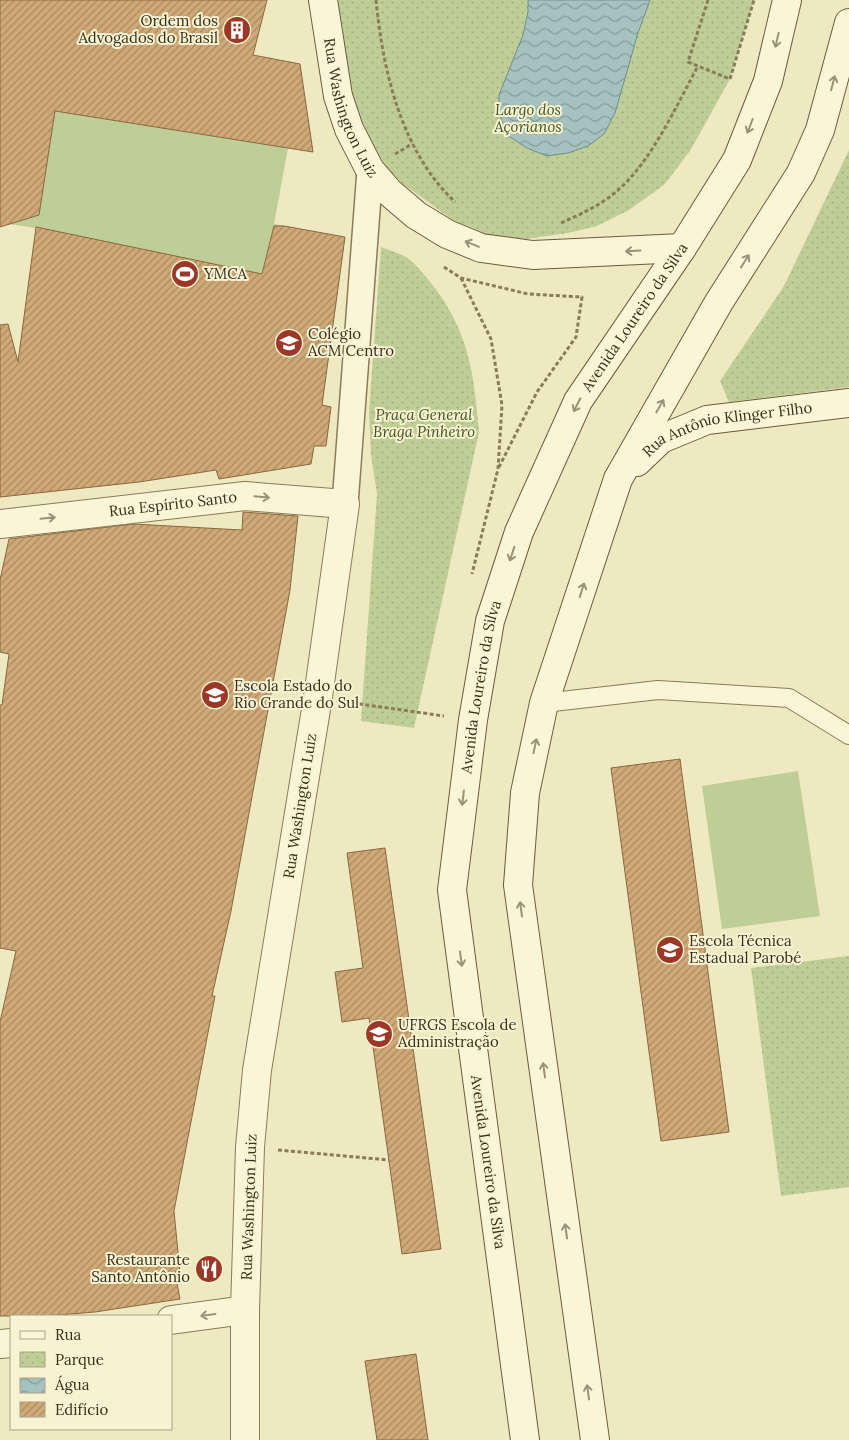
<svg xmlns="http://www.w3.org/2000/svg" width="849" height="1440" font-family="Lora,serif">
<style>
.park{fill:url(#park-dots)}
.pitch{fill:#bfce96}
.water{fill:url(#water-waves);stroke:#6b908d}
.building{fill:url(#building-hatch);stroke:#8a683e}
.lines{fill:none;stroke-linecap:round;stroke-linejoin:round}
.service-casing{stroke:#8a7b59;stroke-width:20}
.pedestrian-casing{stroke:#8a7b59;stroke-width:28}
.minor-casing{stroke:#8a7b59;stroke-width:30}
.secondary-casing{stroke:#6c5b3c;stroke-width:30}
.path{stroke:#8a7b59;stroke-width:3;stroke-dasharray:4 2.5;stroke-linecap:butt}
.service{stroke:#faf5d6;stroke-width:18}
.pedestrian{stroke:#faf5d6;stroke-width:25}
.minor{stroke:#faf5d6;stroke-width:28}
.secondary{stroke:#faf5d6;stroke-width:28}
.oneway{stroke:#9a927a}
.labels{text-anchor:middle;stroke-width:4;stroke-linejoin:round;paint-order:stroke}
.poi-label{font-size:15px;fill:#392f1d;stroke:#f7f2d2;text-anchor:start}
.street-label{font-size:15px;fill:#392f1d;stroke:#f7f2d2}
.park-label{font-size:15px;font-style:italic;fill:#425623;stroke:#f7f2d2}
</style>
<defs>
<pattern id="park-dots" width="8" height="8" patternUnits="userSpaceOnUse" patternTransform="scale(1.25)"><rect width="8" height="8" fill="#bfce96"/><path d="M2 2h.1M6 6h.1" fill="none" stroke="#a5b181" stroke-width="1.8" stroke-linecap="round"/></pattern>
<pattern id="water-waves" width="16" height="10" patternUnits="userSpaceOnUse" patternTransform="scale(1.25)"><rect width="16" height="10" fill="#a5c2be"/><path d="M0 5q4-4 8 0t8 0" fill="none" stroke="#879e9a"/></pattern>
<pattern id="building-hatch" width="6" height="6" patternUnits="userSpaceOnUse" patternTransform="scale(1.25)"><rect width="6" height="6" fill="#cfa977"/><path d="M-1 1l2-2M0 6l6-6M5 7l2-2" fill="none" stroke="#a98a61"/></pattern>
</defs>
<rect width="100%" height="100%" fill="#efe9c2"/>
<g class="park">
<polygon points="337,0 754,0 730,79 690,151 664,185 629,210 597,226 568,233 526,239 485,235 457,223 402,183 386,167 374,147 351,100"/>
<polygon points="849,150 849,387 729,402 720,381 784,286"/>
<path d="M381 247C389 250 399 253 406 257 417 265 427 278 435 288 470 335 474 376 479 432L414 728 361 721 377 494 371 455 369 412Z"/>
<polygon points="849,956 849,1187 781,1196 751,968"/>
</g>
<g class="pitch">
<polygon points="0,102 288,148 274,224 345,237 322,405 326,446 269,448 210,397 20,345 36,228 9,224 0,227"/>
<polygon points="798,771 820,916 722,929 702,786"/>
</g>
<polygon class="water" points="528,0 650,0 638,33 615,113 604,134 588,146 568,153 547,156 527,148 507,135 499,113 499,95 523,35 528,12"/>
<g class="building">
<polygon points="0,0 267,0 253,55 300,64 313,152 55,111 39,215 0,227"/>
<polygon points="274,226 284,226 345,237 322,405 331,407 326,446 314,446 311,464 219,479 216,470 139,482 0,497 0,325 8,324 18,362 36,227 262,274"/>
<polygon points="243,512 298,516 290,590 231,911 212,996 215,996 174,1211 180,1273 175,1272 180,1299 95,1312 46,1316 0,1316 0,1022 16,951 0,948 0,705 2,705 9,654 0,652 0,580 9,539 133,524 242,530"/>
<polygon points="680,759 729,1132 661,1141 611,768"/>
<polygon points="385,848 441,1249 402,1254 369,1018 342,1022 335,972 363,968 347,853"/>
<polygon points="416,1354 428,1440 377,1440 365,1361"/>
</g>
<g class="lines">
<g class="service-casing">
<polyline id="service" points="544,703 658,690 789,698 849,735"/>
</g>
<g class="pedestrian-casing">
<polyline id="pedestrian" points="345,504 370,170"/>
</g>
<g class="minor-casing">
<g id="minor">
<path id="s1" d="M0 524 245 496 345 504 318 697 257 1070 250 1147 245 1310V1440"/>
<polyline points="171,1320 245,1310"/>
<polyline points="0,1344 11,1343"/>
</g>
</g>
<g class="secondary-casing">
<g id="secondary">
<path id="s2" d="M323 0 338 96 349 129 370 170 389 192 416 215 447 234 481 248 533 255 682 248"/>
<path id="s3" d="M637 462 661 439 707 420 849 403"/>
<path id="s4" d="M525 1440 452 890 473 720 490 621 519 532 578 401 682 248 737 160 768 81 787 0"/>
<polyline points="595,1440 518,885 525,793 544,703 618,479 719,302 801,173 820,130 849,23"/>
</g>
</g>
<g class="path">
<path d="M376 0C383 71 401 151 455 202"/>
<polyline points="708,0 688,62 730,79 754,0"/>
<polyline points="395,154 412,144"/>
<path d="M561 223C581 214 601 205 617 191 652 161 676 106 698 66"/>
<polyline points="444,267 461,278 528,294 582,297 576,337 537,392 499,467"/>
<polyline points="461,278 491,339 502,405 498,469 472,574"/>
<polyline points="346,702 444,716"/>
<polyline points="278,1150 389,1160"/>
</g>
<use href="#service" class="service"/>
<use href="#pedestrian" class="pedestrian"/>
<use href="#minor" class="minor"/>
<use href="#secondary" class="secondary"/>
</g>
<defs><path id="oneway-shaft" d="M-6 0H5M1.5-3L5.5 0L1.5 3" fill="none" stroke-width="1.6" stroke-linecap="round" stroke-linejoin="round" transform="scale(1.25)"/></defs>
<g class="oneway">
<use href="#oneway-shaft" transform="translate(777 40) rotate(103)"/>
<use href="#oneway-shaft" transform="translate(833 83) rotate(-75)"/>
<use href="#oneway-shaft" transform="translate(750 126) rotate(111)"/>
<use href="#oneway-shaft" transform="translate(472 244) rotate(-158)"/>
<use href="#oneway-shaft" transform="translate(633 251) rotate(177)"/>
<use href="#oneway-shaft" transform="translate(745 261) rotate(-58)"/>
<use href="#oneway-shaft" transform="translate(577 405) rotate(117)"/>
<use href="#oneway-shaft" transform="translate(660 406) rotate(-60)"/>
<use href="#oneway-shaft" transform="translate(262 497) rotate(5)"/>
<use href="#oneway-shaft" transform="translate(48 518) rotate(-6)"/>
<use href="#oneway-shaft" transform="translate(512 554) rotate(108)"/>
<use href="#oneway-shaft" transform="translate(582 590) rotate(-72)"/>
<use href="#oneway-shaft" transform="translate(535 746) rotate(-78)"/>
<use href="#oneway-shaft" transform="translate(463 798) rotate(97)"/>
<use href="#oneway-shaft" transform="translate(521 909) rotate(-98)"/>
<use href="#oneway-shaft" transform="translate(461 959) rotate(82)"/>
<use href="#oneway-shaft" transform="translate(544 1070) rotate(-98)"/>
<use href="#oneway-shaft" transform="translate(566 1231) rotate(-98)"/>
<use href="#oneway-shaft" transform="translate(208 1315) rotate(172)"/>
<use href="#oneway-shaft" transform="translate(588 1392) rotate(-98)"/>
</g>
<defs>
<g id="building-disc" transform="scale(1.4375)"><circle r="9.5" fill="#9b3827" stroke="#f7f2d2"/><path d="M-4-6H4V6H1V3H-1V6H-4ZM-2.5-4.3h1.7v1.8h-1.7ZM.8-4.3h1.7v1.8H.8ZM-2.5-1h1.7V.8h-1.7ZM.8-1h1.7V.8H.8Z" fill="#fff"/></g>
<g id="stadium-disc" transform="scale(1.4375)"><circle r="9.5" fill="#9b3827" stroke="#f7f2d2"/><path d="M0-5a6.5 5 0 1 0 0 10a6.5 5 0 1 0 0-10ZM-3.5-1.8h7v3.6h-7Z" fill="#fff"/></g>
<g id="school-disc" transform="scale(1.4375)"><circle r="9.5" fill="#9b3827" stroke="#f7f2d2"/><path d="M0-5L7-2L0 1L-7-2ZM-4 1L0 2.5L4 1V4Q0 6-4 4Z" fill="#fff"/></g>
<g id="university-disc" transform="scale(1.4375)"><circle r="9.5" fill="#9b3827" stroke="#f7f2d2"/><path d="M0-5L7-2L0 1L-7-2ZM-4 1L0 2.5L4 1V4Q0 6-4 4Z" fill="#fff"/></g>
<g id="restaurant-disc" transform="scale(1.4375)"><circle r="9.5" fill="#9b3827" stroke="#f7f2d2"/><path d="M-5-6h1v4h1v-4h1v4h1v-4h1v5L-1.5 .5V6h-2V.5L-5-1ZM5-6V6H3V1.5H1.5Q1.5-4 5-6Z" fill="#fff"/></g>
</defs>
<g fill-rule="evenodd">
<use href="#building-disc" x="237" y="30"/>
<use href="#stadium-disc" x="185" y="274"/>
<use href="#school-disc" x="289" y="343"/>
<use href="#school-disc" x="215" y="695"/>
<use href="#university-disc" x="670" y="950"/>
<use href="#university-disc" x="379" y="1034"/>
<use href="#restaurant-disc" x="209" y="1269"/>
</g>
<g class="labels">
<g class="poi-label">
<text x="218" y="26" text-anchor="end">Ordem dos<tspan x="218" dy="17">Advogados do Brasil</tspan></text>
<text x="204" y="279">YMCA</text>
<text x="308" y="339">Colégio<tspan x="308" dy="17">ACM Centro</tspan></text>
<text x="234" y="691">Escola Estado do<tspan x="234" dy="17">Rio Grande do Sul</tspan></text>
<text x="689" y="946">Escola Técnica<tspan x="689" dy="17">Estadual Parobé</tspan></text>
<text x="398" y="1030">UFRGS Escola de<tspan x="398" dy="17">Administração</tspan></text>
<text x="190" y="1265" text-anchor="end">Restaurante<tspan x="190" dy="17">Santo Antônio</tspan></text>
</g>
<g class="street-label">
<text dy="5" stroke="none"><textPath href="#s2" startOffset="112">Rua Washington Luiz</textPath></text>
<text dy="5" stroke="none"><textPath href="#s4" startOffset="1165">Avenida Loureiro da Silva</textPath></text>
<text dy="5" stroke="none"><textPath href="#s3" startOffset="100">Rua Antônio Klinger Filho</textPath></text>
<text dy="5" stroke="none"><textPath href="#s1" startOffset="174">Rua Espírito Santo</textPath></text>
<text dy="5" stroke="none"><textPath href="#s4" startOffset="760">Avenida Loureiro da Silva</textPath></text>
<text transform="translate(300 806) rotate(-81)" y="5">Rua Washington Luiz</text>
<text transform="translate(488 1162) rotate(82)" y="5">Avenida Loureiro da Silva</text>
<text transform="translate(249 1207) rotate(-88)" y="5">Rua Washington Luiz</text>
</g>
<g class="park-label">
<text x="528" y="115">Largo dos<tspan x="528" dy="17">Açorianos</tspan></text>
<text x="424" y="420">Praça General<tspan x="424" dy="17">Braga Pinheiro</tspan></text>
</g>
</g>
<rect x="10" y="1315" width="162" height="115" fill="#f7f2d2" stroke="#aba48a"/>
<rect x="20" y="1331" width="25" height="8" fill="#faf5d6" stroke="#aba48a"/>
<text x="55" y="1340" font-size="15" fill="#392f1d">Rua</text>
<rect x="20" y="1352" width="25" height="15" fill="url(#park-dots)" stroke="#aba48a"/>
<text x="55" y="1365" font-size="15" fill="#392f1d">Parque</text>
<rect x="20" y="1378" width="25" height="15" fill="url(#water-waves)" stroke="#aba48a"/>
<text x="55" y="1390" font-size="15" fill="#392f1d">Água</text>
<rect x="20" y="1402" width="25" height="15" fill="url(#building-hatch)" stroke="#aba48a"/>
<text x="55" y="1415" font-size="15" fill="#392f1d">Edifício</text>
</svg>
